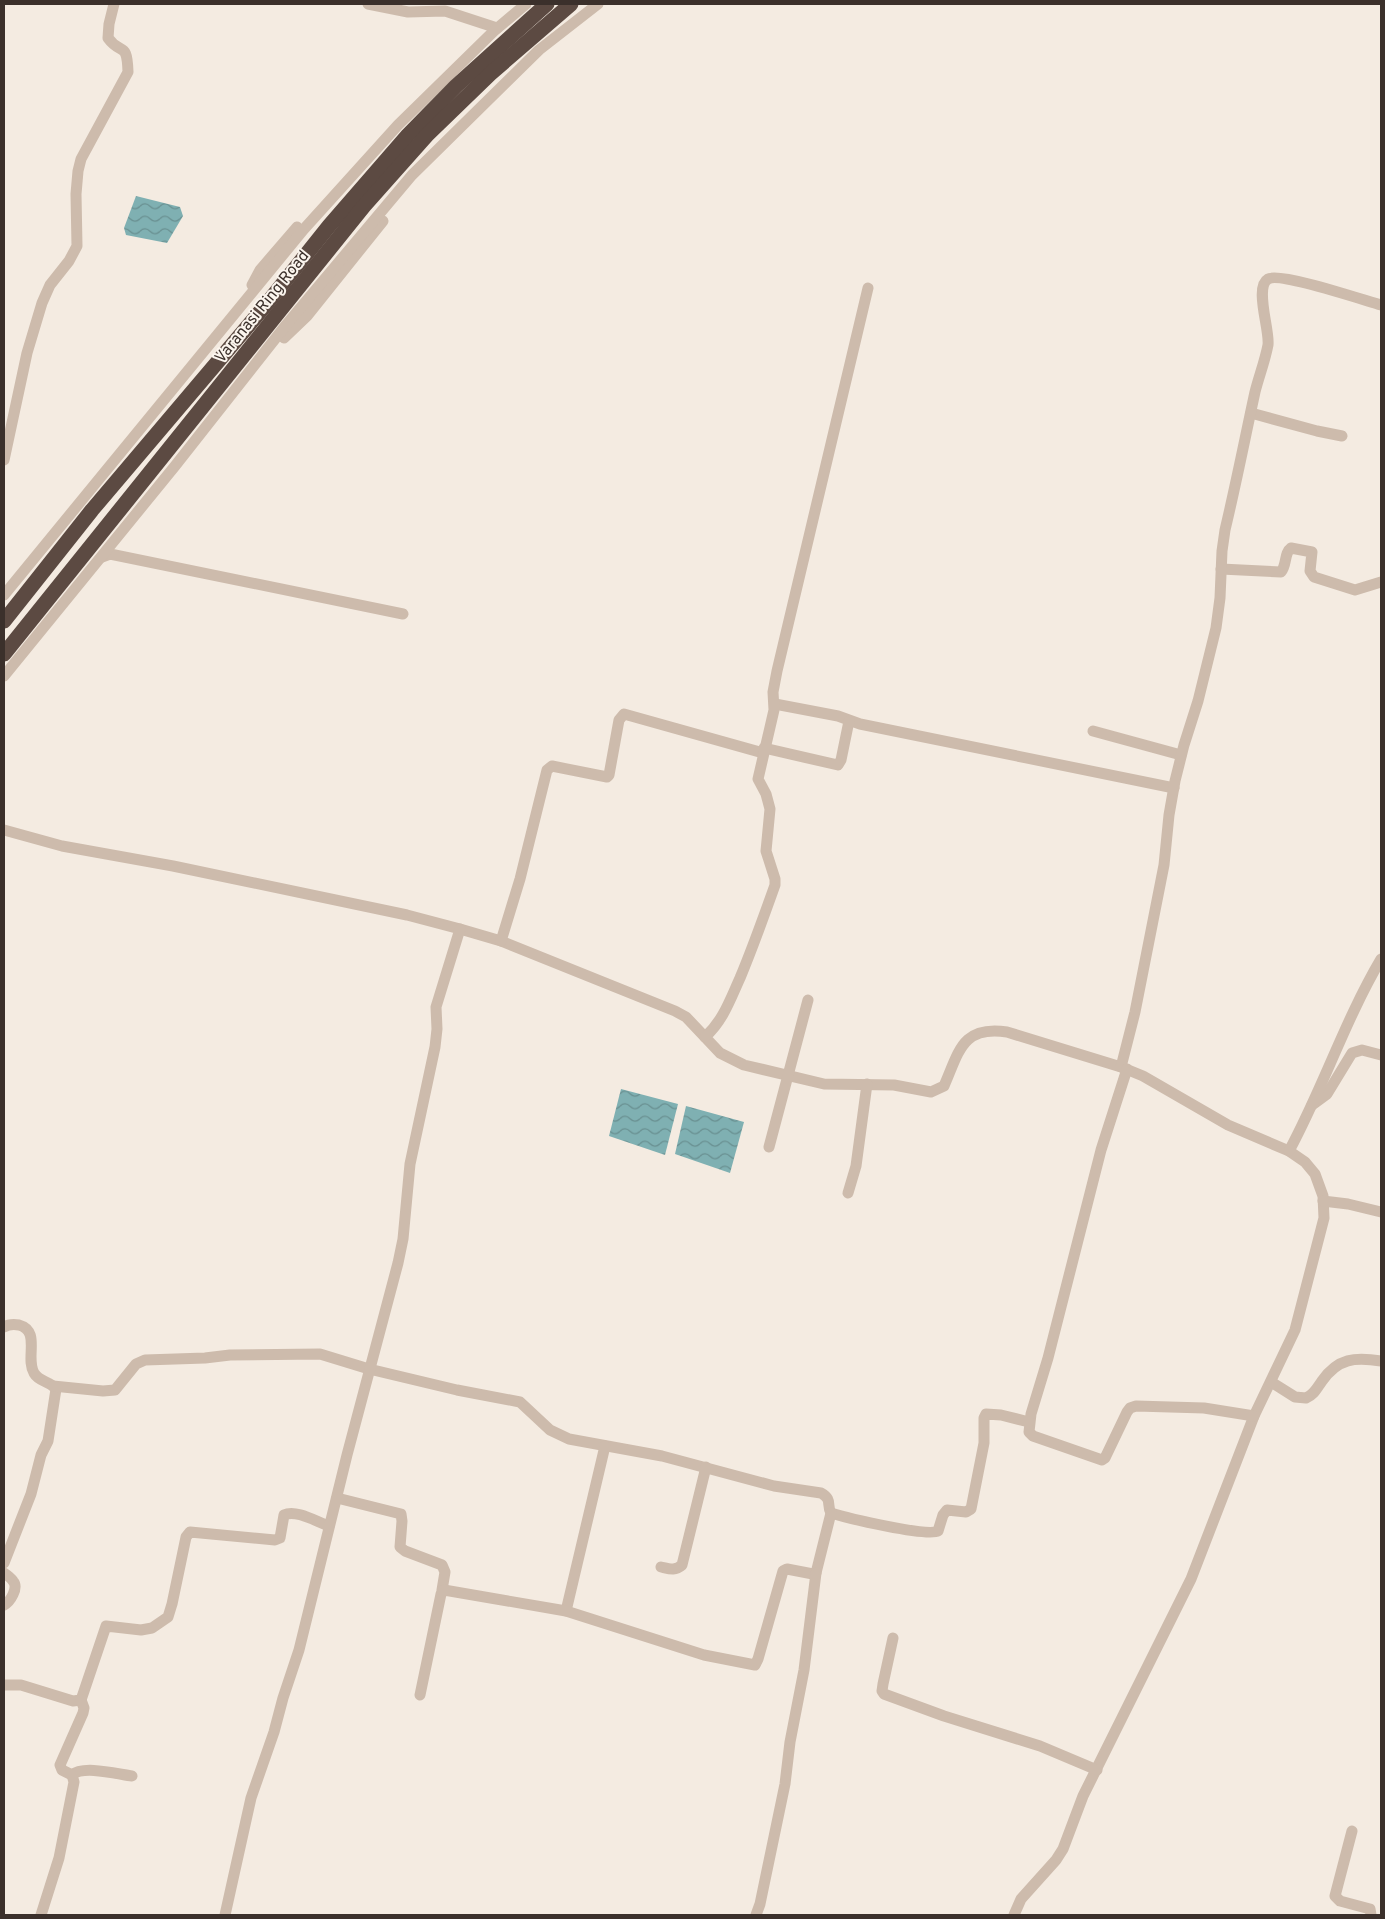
<svg xmlns="http://www.w3.org/2000/svg" width="1385" height="1919" font-family="Overpass,sans-serif">
<style>
.water{fill:url(#water-waves)}
.lines{fill:none;stroke-linecap:round;stroke-linejoin:round}
.minor{stroke:#cdbbac;stroke-width:11}
.highway{stroke:#5c4a42;stroke-width:15}
.labels{text-anchor:middle;stroke-width:4;stroke-linejoin:round;paint-order:stroke}
.street-label{font-size:16px;fill:#3b302b;stroke:#fbf5ee}
</style>
<defs>
<pattern id="water-waves" width="16" height="10" patternUnits="userSpaceOnUse" patternTransform="scale(1.25)"><rect width="16" height="10" fill="#7fb0b2"/><path d="M0 5q4-4 8 0t8 0" fill="none" stroke="#699091"/></pattern>
</defs>
<rect width="100%" height="100%" fill="#f4ebe1"/>
<g class="water">
<polygon points="136,196 180,207 183,216 167,243 126,235 124,228"/>
<polygon points="621,1089 678,1104 665,1155 609,1136"/>
<polygon points="686,1106 744,1122 730,1173 675,1154"/>
</g>
<g class="lines">
<g class="minor">
<polyline points="368,4 408,12 445,11 497,28"/>
<polyline points="252,285 260,270 297,227"/>
<polyline points="284,338 307,316 383,221"/>
<polyline points="1251,413 1317,431 1342,436"/>
<path d="M4 460 27 353 42 303 50 285 69 261 77 246 76 194 78 171 81 159 128 72C127 40 121 56 108 38L109 24 114 4"/>
<polyline points="102,557 110,554 403,614"/>
<path d="M1221 569 1281 572C1287 565 1284 553 1291 548L1312 552 1310 571 1314 577 1355 590 1381 582"/>
<polyline points="4,595 304,229 398,125 494,31 526,4"/>
<polyline points="4,676 175,466 286,325 412,175 539,50 598,4"/>
<polyline points="775,704 838,716 860,724 1174,788"/>
<polyline points="1093,731 1181,755"/>
<polyline points="764,748 838,765 841,760 849,721"/>
<path d="M4 830 62 846 173 866 407 915 460 929 501 941 675 1011 686 1017 720 1053 744 1065 824 1084 894 1085 931 1092 944 1086C959 1052 962 1025 1007 1032L1121 1067 1143 1076 1228 1125 1289 1151 1305 1162 1315 1174 1323 1196 1324 1218 1295 1330 1254 1416 1191 1579 1083 1796 1063 1849 1056 1860 1021 1899 1014 1915"/>
<polyline points="501,941 520,879 547,770 552,766 607,777 609,775 619,720 624,714 763,753"/>
<path d="M705 1037C723 1021 730 1000 740 978 753 947 764 916 775 885V879L766 851 770 809 766 794 758 779 774 710 773 692 777 671 868 288"/>
<path d="M1121 1067 1135 1012 1164 865 1169 815 1175 781 1184 745 1198 701 1216 628 1220 598 1222 551 1225 530C1236 484 1245 438 1255 392 1259 376 1265 361 1268 345 1270 330 1254 287 1268 279 1280 272 1363 300 1381 305"/>
<polyline points="1127,1069 1101,1150 1048,1358 1031,1414 1029,1432 1033,1436 1102,1460 1105,1458 1127,1412 1130,1408 1136,1406 1204,1408 1254,1416"/>
<polyline points="1312,1105 1327,1094 1352,1053 1362,1050 1381,1055"/>
<polyline points="769,1147 808,1000"/>
<path d="M1289 1151C1323 1088 1345 1020 1381 959"/>
<polyline points="848,1193 856,1166 867,1084"/>
<polyline points="1323,1201 1348,1204 1381,1212"/>
<path d="M4 1327C9 1324 13 1324 19 1325 41 1331 25 1358 34 1373 39 1382 50 1381 56 1389L48 1441 41 1455 31 1494 4 1563"/>
<path d="M1271 1382 1295 1397 1306 1398C1314 1395 1317 1388 1322 1381 1338 1358 1355 1357 1381 1361"/>
<path d="M53 1386 103 1391 115 1390 136 1364 145 1360 205 1358 230 1355 320 1354 369 1369 457 1390 520 1402 550 1430 569 1439 662 1456 774 1486 821 1493C833 1500 826 1504 831 1513 847 1518 927 1537 938 1531L943 1515 947 1510 966 1512 971 1509 984 1443V1418L986 1414 1001 1415 1029 1422"/>
<polyline points="337,1498 401,1514 402,1521 400,1547 405,1551 442,1565 445,1572 442,1590"/>
<path d="M661 1567C670 1569 675 1571 682 1565L706 1467"/>
<path d="M4 1573C7 1575 11 1578 13 1581 19 1588 10 1602 4 1605"/>
<polyline points="566,1611 605,1446"/>
<polyline points="893,1638 883,1684 882,1691 884,1694 944,1716 1040,1746 1097,1770"/>
<path d="M4 1685H21L73 1701 81 1700 106 1626 141 1630 152 1628 168 1617 172 1604 186 1537 190 1532 275 1540 280 1538 284 1515C296 1509 317 1522 329 1526"/>
<polyline points="420,1695 441,1594 444,1590 566,1611 704,1655 755,1665 758,1659 783,1571 787,1569 813,1574 816,1573 831,1513"/>
<path d="M72 1775C83 1765 117 1774 132 1776"/>
<polyline points="1352,1831 1335,1896 1340,1901 1370,1909 1371,1915"/>
<polyline points="41,1915 59,1858 74,1782 72,1775 62,1770 60,1765 83,1713 84,1708 81,1700"/>
<polyline points="225,1915 251,1798 274,1732 283,1698 299,1650 347,1455 398,1263 403,1239 410,1164 435,1047 437,1029 436,1007 460,929"/>
<polyline points="756,1915 760,1904 785,1784 790,1742 804,1670 816,1573"/>
</g>
<g class="highway">
<polyline points="4,621 92,510 265,306 329,226 408,135 456,86 547,4"/>
<polyline points="4,654 364,206 428,134 490,74 571,4"/>
</g>
</g>
<g class="labels">
<g class="street-label">
<text transform="translate(261 306) rotate(-51)" y="6">Varanasi Ring Road</text>
</g>
</g>
<rect width="1385" height="1919" fill="none" stroke="#3b302b" stroke-width="10"/>
</svg>
